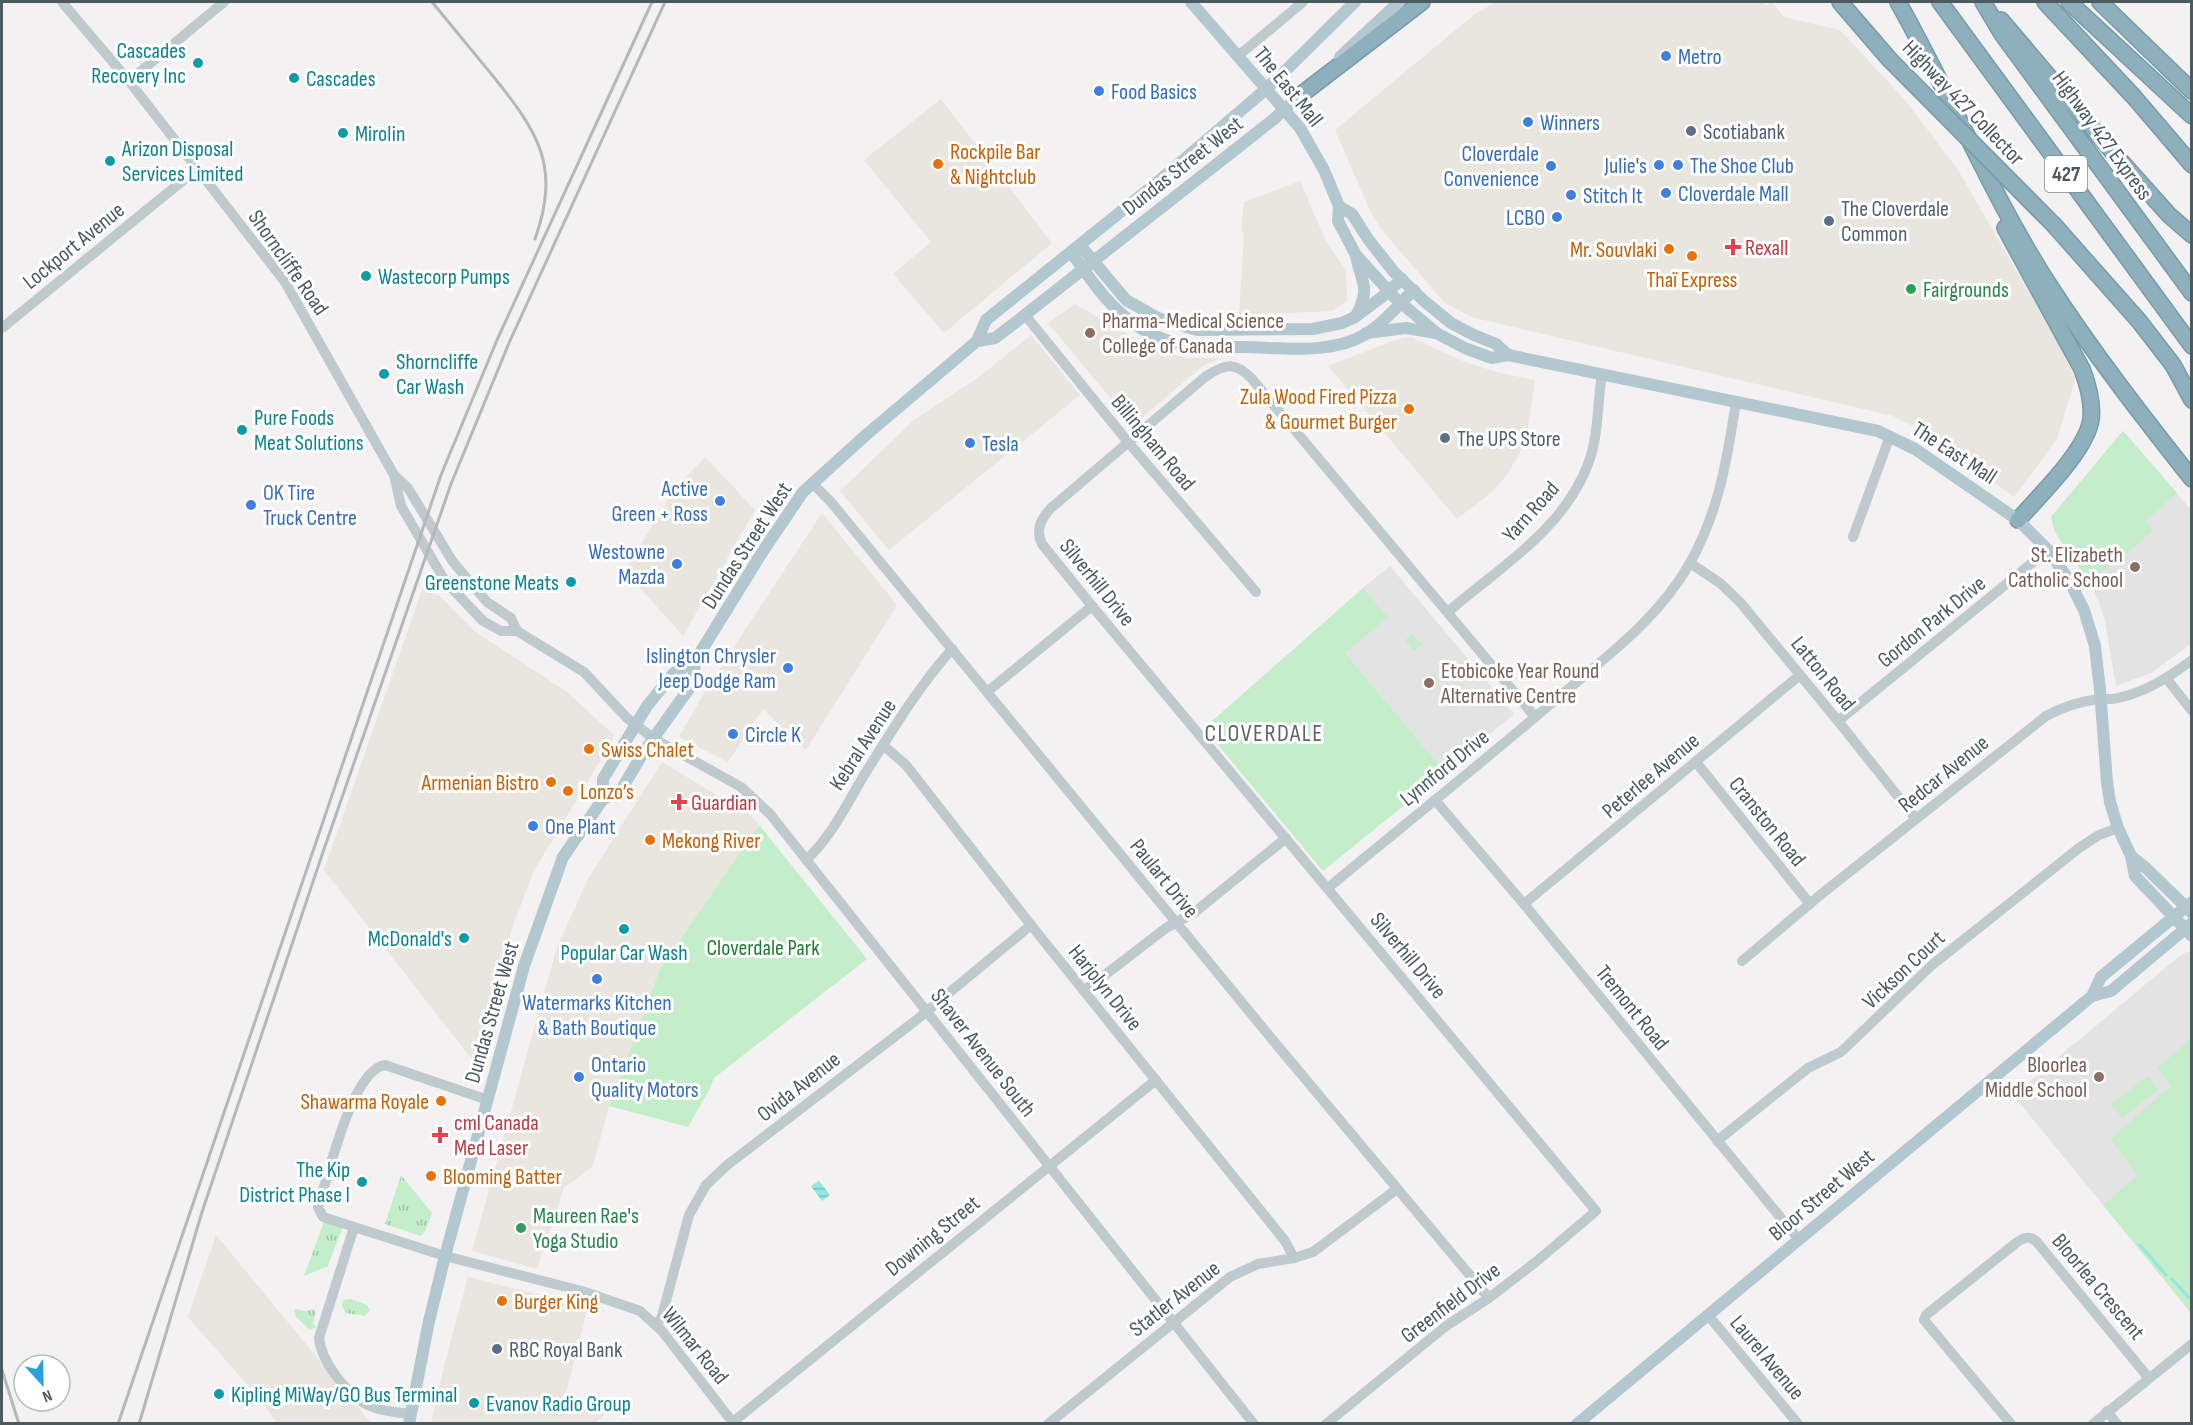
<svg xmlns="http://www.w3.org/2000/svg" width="2193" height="1425" font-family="'Sofia Sans Condensed',sans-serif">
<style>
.commercial{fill:#e9e5df}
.education{fill:#e4e3e3}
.grass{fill:url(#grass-tufts)}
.park{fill:#c4edc9}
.water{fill:url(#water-rules)}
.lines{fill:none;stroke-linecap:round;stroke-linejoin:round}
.stream{stroke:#94e7e2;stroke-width:3}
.highway-casing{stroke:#789ba8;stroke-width:18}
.minor{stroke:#becacd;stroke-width:10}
.major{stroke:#b3c7ce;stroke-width:12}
.highway{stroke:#8db0bc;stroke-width:15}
.rail{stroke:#b4b8bb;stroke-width:3}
.highway-bridge-casing{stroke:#789ba8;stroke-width:18;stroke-linecap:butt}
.major-bridge{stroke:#b3c7ce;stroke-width:12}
.highway-bridge{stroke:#8db0bc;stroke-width:15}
.shop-dot{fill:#3f7fe0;stroke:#fff;stroke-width:2}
.culture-dot{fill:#0f9aa8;stroke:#fff;stroke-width:2}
.service-dot{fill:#5c6f8a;stroke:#fff;stroke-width:2}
.food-dot{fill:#e8710a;stroke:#fff;stroke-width:2}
.health-dot{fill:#e0444e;stroke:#fff;stroke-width:2}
.leisure-dot{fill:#2e9e5b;stroke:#fff;stroke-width:2}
.education-dot{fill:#8d6e63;stroke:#fff;stroke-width:2}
.labels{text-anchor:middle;stroke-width:6;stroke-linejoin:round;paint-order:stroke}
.shield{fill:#fff;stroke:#808c8e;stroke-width:1.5}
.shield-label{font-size:21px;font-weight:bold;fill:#4a5a5e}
.culture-label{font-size:22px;fill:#0d838f;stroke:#fff;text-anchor:start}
.shop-label{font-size:22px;fill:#366cbe;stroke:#fff;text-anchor:start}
.street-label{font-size:22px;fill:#4a5a5e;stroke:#fff}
.service-label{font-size:22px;fill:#4e5e75;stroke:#fff;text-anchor:start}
.food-label{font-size:22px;fill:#c56008;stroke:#fff;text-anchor:start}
.health-label{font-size:22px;fill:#be3a42;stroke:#fff;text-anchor:start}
.leisure-label{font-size:22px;fill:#27864d;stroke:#fff;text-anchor:start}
.education-label{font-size:22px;fill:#785e54;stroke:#fff;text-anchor:start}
.park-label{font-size:22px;fill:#1e7c34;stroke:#fff}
.neighbourhood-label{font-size:24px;letter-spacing:1.5px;fill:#5e6466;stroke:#fff}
</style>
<defs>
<pattern id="grass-tufts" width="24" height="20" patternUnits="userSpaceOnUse" patternTransform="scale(1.5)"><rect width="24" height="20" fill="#c4edc9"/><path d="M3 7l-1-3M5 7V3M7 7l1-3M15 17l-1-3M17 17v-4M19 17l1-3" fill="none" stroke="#a1c3a6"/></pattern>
<pattern id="water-rules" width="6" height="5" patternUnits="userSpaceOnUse" patternTransform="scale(1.5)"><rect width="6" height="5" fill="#94e7e2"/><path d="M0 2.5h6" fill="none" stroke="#7bbeba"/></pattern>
</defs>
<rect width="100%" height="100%" fill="#f3f1f2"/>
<g class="commercial">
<polygon points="1496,2 1762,2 1766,6 1772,2 1784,17 1840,30 1905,100 1958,170 2058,343 2074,376 2075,380 2057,439 2014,497 1925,432 1893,416 1471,317 1444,302 1382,230 1372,215 1335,130 1475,14"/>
<polygon points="941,99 1052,243 944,333 893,274 931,242 864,160"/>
<polygon points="1300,181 1325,239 1346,271 1347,301 1332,311 1239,315 1244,235 1241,230 1244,202"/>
<polygon points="1075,304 1156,350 1187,358 1221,358 1204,365 1133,425 1048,323"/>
<polygon points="1031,335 1080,395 889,550 840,491 914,420 979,377"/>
<polygon points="1411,337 1465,362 1500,373 1535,380 1527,435 1519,454 1507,475 1491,493 1457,519 1328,366 1398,339"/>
<polygon points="705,457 755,510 683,636 625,571 673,491"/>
<polygon points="822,513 897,605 806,750 763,709 728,762 679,737 710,683"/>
<polygon points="425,581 474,631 567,692 615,736 535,869 513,925 474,1062 324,870"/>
<polygon points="662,762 750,815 759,825 660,969 609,1106 593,1166 564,1188 537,1269 472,1251 557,947 588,879"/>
<polygon points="216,1235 371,1423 277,1423 257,1396 188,1317"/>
<polygon points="468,1277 588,1307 566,1393 610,1410 595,1423 431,1423 447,1355"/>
</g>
<g class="education">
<polygon points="2123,431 2191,510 2191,644 2151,673 2116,686 2105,621 2099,602 2088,581 2055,532 2051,517"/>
<polygon points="1390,566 1514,714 1445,772 1345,653 1387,617 1363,588"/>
<polygon points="2188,951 2191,953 2191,1038 2157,1068 2172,1086 2110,1139 2139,1175 2103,1205 2013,1095 2177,958"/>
</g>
<g class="grass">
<polygon points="401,1175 432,1213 426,1230 421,1236 385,1224"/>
<polygon points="325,1219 343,1226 328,1266 304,1276"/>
<polygon points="351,1299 367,1305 370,1310 365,1316 346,1313 342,1306 343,1300"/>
<polygon points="294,1309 306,1311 312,1309 316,1312 313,1323 316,1327 310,1330 296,1317"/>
</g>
<g class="park">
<polygon points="2123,431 2177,493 2145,521 2152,531 2126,554 2088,581 2055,532 2051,517"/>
<polygon points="1363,588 1388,617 1345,653 1445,772 1323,871 1204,728"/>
<polygon points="1412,634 1422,645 1414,651 1405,640"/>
<polygon points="759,825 867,959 714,1078 709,1090 688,1127 609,1106 660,969"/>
<polygon points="2191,1038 2191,1313 2103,1205 2138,1175 2110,1139 2171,1086 2157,1068"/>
<polygon points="2148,1076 2158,1090 2122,1118 2112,1104"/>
</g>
<polygon class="water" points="819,1181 830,1195 822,1201 811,1186"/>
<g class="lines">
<g class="stream">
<polyline points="2140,1245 2166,1275"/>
<polyline points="2172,1279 2192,1301"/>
</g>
<g class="highway-casing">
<g id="highway">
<polyline points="1840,2 1890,60"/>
<path d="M1898 2C1951 96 1992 197 2051 288 2094 354 2143 417 2192 479"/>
<polyline points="1940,2 2192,346"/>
<polyline points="1983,2 2002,34 2192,293"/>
<polyline points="2045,2 2134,97 2192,165"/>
<polyline points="2069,2 2192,116"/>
<polyline points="2100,2 2192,91"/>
<polyline points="2001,20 2110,149 2169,215 2192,235"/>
<polyline points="1298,97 1422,2"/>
<polyline points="2054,225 2139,321 2173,365 2192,400"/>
<path d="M2005 228 2082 369C2088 385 2093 402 2091 419 2087 450 2039 496 2018 520"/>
</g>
</g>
<g class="minor">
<polyline points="62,2 129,81 285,282 394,475 401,506 445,581 483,621 501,631 517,631"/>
<polyline points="1238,56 1303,2"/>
<polyline points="129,81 224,2"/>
<polyline points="1025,315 1128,442 1256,592"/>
<polyline points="2,328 197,169"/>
<polyline points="394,475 408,488 453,562 487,602 511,618 517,631 584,672 627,718 653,738 741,787 770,814 1254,1424"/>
<polyline points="812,483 831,502 1276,1044 1489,1298"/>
<polyline points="1853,537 1890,436"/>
<polyline points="1690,563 1720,583 1740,602 1838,721 1916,819"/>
<path d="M1448 612C1498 568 1563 531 1588 464 1599 436 1597 404 1602 374"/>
<polyline points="2167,679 2192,711"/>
<polyline points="987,692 1092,606"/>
<polyline points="1838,721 2048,550"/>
<polyline points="883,745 906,765 1031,925 1285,1241 1294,1258"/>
<polyline points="1696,762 1810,904"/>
<polyline points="1435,800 1524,904 1799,1240"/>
<path d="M806 860C831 837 846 806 863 777 890 734 918 687 952 649"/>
<path d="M1328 888C1403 826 1479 765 1553 702 1602 660 1658 620 1690 563 1719 511 1727 460 1736 402"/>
<polyline points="1524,904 1800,675"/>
<path d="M1742 961 1819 896 2046 716C2063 707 2081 701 2099 699 2105 698 2112 700 2118 698 2146 692 2169 677 2192 660"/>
<polyline points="1084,991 1166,928 1195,912 1286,838"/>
<path d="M488 1100 385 1065C352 1069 328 1177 318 1207L323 1217 445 1256 582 1291 640 1311 662 1331 734 1424"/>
<polyline points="1717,1141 1808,1068 1841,1052 1932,965 2079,848 2099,835 2118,828"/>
<path d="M354 1227 319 1338C321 1361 345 1391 364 1403 378 1411 395 1412 411 1414"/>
<polyline points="1708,1315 1798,1424"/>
<polyline points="657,1325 662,1316 689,1215 706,1185 726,1166 915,1021 1031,925"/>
<polyline points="2107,1411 2117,1424"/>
<polyline points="733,1422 1156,1080"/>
<polyline points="1048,1424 1230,1277 1258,1264 1294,1258 1313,1252 1397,1189"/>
<path d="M1326 1424 1446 1326 1489 1298 1537 1261 1596 1211 1092 606 1042 544C1035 529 1041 519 1051 508L1205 377C1224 364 1235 361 1252 379L1535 717"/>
<path d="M2011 1424 1924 1320 1926 1315 2016 1243C2023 1238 2029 1235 2036 1241L2148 1377"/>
<polyline points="2093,1424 2192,1344"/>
</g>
<g class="major">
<polyline points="1191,2 1300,128 1324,170 1339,206 1338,221 1356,255 1395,298 1438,334 1467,349 1492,358 1508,355 1878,431 1915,449 2018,520 2048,550 2069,580 2084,610 2095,646 2100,690 2107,782 2110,802 2118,828 2131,856 2135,876 2192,936"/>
<polyline points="1340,57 1399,2"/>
<polyline points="1280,76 1355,2"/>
<polyline points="1339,206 1352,214 1368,239 1394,272 1424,301 1451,323 1474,335 1496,344 1508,355"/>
<polyline points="1080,245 1126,300 1158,318 1197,330 1313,329 1342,323 1355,317 1382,297 1402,279"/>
<path d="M1071 252C1091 280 1111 311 1142 329 1153 335 1164 340 1176 343 1198 348 1222 347 1244 347 1283 348 1331 355 1366 334 1384 323 1399 304 1414 290"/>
<path d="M1356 316C1371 286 1362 285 1356 256"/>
<polyline points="1366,333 1406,328 1436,333"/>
<polyline points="977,341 995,338 1016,322 1274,119"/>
<polyline points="603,799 603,779 647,706 674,673 695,661"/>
<polyline points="2131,856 2147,869 2192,913"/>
<polyline points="2092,996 2111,991 2192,923"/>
<polyline points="409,1424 429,1321 445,1256 524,966 563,857 603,799 620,792 643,753 693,683 695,661 763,551 803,492 866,435 977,341 986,320 1154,185 1258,96"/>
<polyline points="1577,1424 2092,996 2101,977 2192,902"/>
</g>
<use href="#highway" class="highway"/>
<g class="rail">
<path d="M432 2C452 26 472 51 493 76 538 132 561 166 535 239"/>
<polyline points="2,1370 19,1424"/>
<polyline points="118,1424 441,475 497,340 652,2"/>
<polyline points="139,1424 202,1212 323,852 451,484 509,343 665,2"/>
</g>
<g class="highway-bridge-casing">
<polyline id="highway-bridge" points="1890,60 2054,225"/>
</g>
<g class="major-bridge">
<polyline points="1258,96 1280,76"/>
<polyline points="1274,119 1298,97"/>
</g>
<use href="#highway-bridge" class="highway-bridge"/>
</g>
<g class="shop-dot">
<circle cx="1666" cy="56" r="6"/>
<circle cx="1099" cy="91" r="6"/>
<circle cx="1528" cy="122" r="6"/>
<circle cx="1659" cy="165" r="6"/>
<circle cx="1678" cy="165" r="6"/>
<circle cx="1551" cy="166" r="6"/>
<circle cx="1666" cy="193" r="6"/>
<circle cx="1571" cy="195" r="6"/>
<circle cx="1557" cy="217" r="6"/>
<circle cx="970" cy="443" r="6"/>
<circle cx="720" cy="501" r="6"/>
<circle cx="251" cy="505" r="6"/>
<circle cx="677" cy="564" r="6"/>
<circle cx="788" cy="668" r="6"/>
<circle cx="733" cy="734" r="6"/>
<circle cx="533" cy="826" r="6"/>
<circle cx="597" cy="979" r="6"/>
<circle cx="579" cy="1077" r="6"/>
</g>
<g class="culture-dot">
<circle cx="198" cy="63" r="6"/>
<circle cx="294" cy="78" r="6"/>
<circle cx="343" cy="133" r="6"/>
<circle cx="110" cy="161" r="6"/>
<circle cx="366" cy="276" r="6"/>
<circle cx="384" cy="374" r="6"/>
<circle cx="242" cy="430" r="6"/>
<circle cx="571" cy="582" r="6"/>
<circle cx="624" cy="929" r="6"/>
<circle cx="464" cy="938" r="6"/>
<circle cx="362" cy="1182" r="6"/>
<circle cx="219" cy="1394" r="6"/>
<circle cx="474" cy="1403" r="6"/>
</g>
<g class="service-dot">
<circle cx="1691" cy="131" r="6"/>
<circle cx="1829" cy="221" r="6"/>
<circle cx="1445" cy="438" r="6"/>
<circle cx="497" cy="1349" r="6"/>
</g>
<g class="food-dot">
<circle cx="938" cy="164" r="6"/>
<circle cx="1669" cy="249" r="6"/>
<circle cx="1692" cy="256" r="6"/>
<circle cx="1409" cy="409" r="6"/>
<circle cx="589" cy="749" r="6"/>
<circle cx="551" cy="782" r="6"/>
<circle cx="568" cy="791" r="6"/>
<circle cx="650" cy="840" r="6"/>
<circle cx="441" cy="1101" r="6"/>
<circle cx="431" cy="1176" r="6"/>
<circle cx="502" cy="1301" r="6"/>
</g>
<g class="health-dot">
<path d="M1730 238h6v6h6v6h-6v6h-6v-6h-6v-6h6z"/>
<path d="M676 793h6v6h6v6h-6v6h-6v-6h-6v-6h6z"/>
<path d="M437 1126h6v6h6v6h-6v6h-6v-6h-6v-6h6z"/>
</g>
<g class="leisure-dot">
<circle cx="1911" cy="289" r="6"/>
<circle cx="521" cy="1228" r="6"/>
</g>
<g class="education-dot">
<circle cx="1090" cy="333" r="6"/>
<circle cx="2135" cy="567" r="6"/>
<circle cx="1429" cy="683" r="6"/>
<circle cx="2099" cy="1077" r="6"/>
</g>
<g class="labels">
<rect class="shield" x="2045" y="156" width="42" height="36" rx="4.5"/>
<g class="shield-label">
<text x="2066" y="181">427</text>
</g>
<g class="culture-label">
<text x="186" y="58" text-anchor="end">Cascades<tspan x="186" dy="25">Recovery Inc</tspan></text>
<text x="306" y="86">Cascades</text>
<text x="355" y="141">Mirolin</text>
<text x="122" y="156">Arizon Disposal<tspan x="122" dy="25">Services Limited</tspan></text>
<text x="378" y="284">Wastecorp Pumps</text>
<text x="396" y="369">Shorncliffe<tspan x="396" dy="25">Car Wash</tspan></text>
<text x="254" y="425">Pure Foods<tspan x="254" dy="25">Meat Solutions</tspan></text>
<text x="559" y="590" text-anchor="end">Greenstone Meats</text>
<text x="452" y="946" text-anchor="end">McDonald's</text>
<text x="624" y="960" text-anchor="middle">Popular Car Wash</text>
<text x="350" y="1177" text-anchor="end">The Kip<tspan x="350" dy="25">District Phase I</tspan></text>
<text x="231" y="1402">Kipling MiWay/GO Bus Terminal</text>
<text x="486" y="1411">Evanov Radio Group</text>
</g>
<g class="shop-label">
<text x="1678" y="64">Metro</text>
<text x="1111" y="99">Food Basics</text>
<text x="1540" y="130">Winners</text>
<text x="1539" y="161" text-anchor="end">Cloverdale<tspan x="1539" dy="25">Convenience</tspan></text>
<text x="1647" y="173" text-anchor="end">Julie's</text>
<text x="1690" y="173">The Shoe Club</text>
<text x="1678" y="201">Cloverdale Mall</text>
<text x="1583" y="203">Stitch It</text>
<text x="1545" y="225" text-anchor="end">LCBO</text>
<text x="982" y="451">Tesla</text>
<text x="708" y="496" text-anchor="end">Active<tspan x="708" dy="25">Green + Ross</tspan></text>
<text x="263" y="500">OK Tire<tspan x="263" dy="25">Truck Centre</tspan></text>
<text x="665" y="559" text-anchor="end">Westowne<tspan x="665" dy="25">Mazda</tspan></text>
<text x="776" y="663" text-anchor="end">Islington Chrysler<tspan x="776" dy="25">Jeep Dodge Ram</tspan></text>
<text x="745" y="742">Circle K</text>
<text x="545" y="834">One Plant</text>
<text x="597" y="1010" text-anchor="middle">Watermarks Kitchen<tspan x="597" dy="25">&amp; Bath Boutique</tspan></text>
<text x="591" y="1072">Ontario<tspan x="591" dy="25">Quality Motors</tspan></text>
</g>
<g class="street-label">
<text transform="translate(1289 86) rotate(51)" y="8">The East Mall</text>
<text transform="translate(1964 102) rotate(46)" y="8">Highway 427 Collector</text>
<text transform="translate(2103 135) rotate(54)" y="8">Highway 427 Express</text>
<text transform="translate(1182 165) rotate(-38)" y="8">Dundas Street West</text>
<text transform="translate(73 245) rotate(-39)" y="8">Lockport Avenue</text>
<text transform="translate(289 262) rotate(55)" y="8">Shorncliffe Road</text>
<text transform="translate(1154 442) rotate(50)" y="8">Billingham Road</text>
<text transform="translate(1955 452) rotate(33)" y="8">The East Mall</text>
<text transform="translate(1530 511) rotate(-48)" y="8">Yarn Road</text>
<text transform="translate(746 545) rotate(-57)" y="8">Dundas Street West</text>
<text transform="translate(1098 582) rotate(51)" y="8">Silverhill Drive</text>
<text transform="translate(1931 621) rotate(-39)" y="8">Gordon Park Drive</text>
<text transform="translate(1824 673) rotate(51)" y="8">Latton Road</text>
<text transform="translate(862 744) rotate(-57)" y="8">Kebral Avenue</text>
<text transform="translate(1444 767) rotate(-39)" y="8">Lynnford Drive</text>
<text transform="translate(1943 773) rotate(-39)" y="8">Redcar Avenue</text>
<text transform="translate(1650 775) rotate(-40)" y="8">Peterlee Avenue</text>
<text transform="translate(1768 821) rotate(51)" y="8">Cranston Road</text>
<text transform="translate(1165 878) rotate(51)" y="8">Paulart Drive</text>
<text transform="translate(1409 955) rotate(50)" y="8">Silverhill Drive</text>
<text transform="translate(1903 969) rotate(-43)" y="8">Vickson Court</text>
<text transform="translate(1106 987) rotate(51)" y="8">Harjolyn Drive</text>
<text transform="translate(1633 1007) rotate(51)" y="8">Tremont Road</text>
<text transform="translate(491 1012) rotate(-74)" y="8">Dundas Street West</text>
<text transform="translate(984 1052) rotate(52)" y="8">Shaver Avenue South</text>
<text transform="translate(798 1086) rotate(-38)" y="8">Ovida Avenue</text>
<text transform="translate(1821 1194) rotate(-40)" y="8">Bloor Street West</text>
<text transform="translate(932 1235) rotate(-39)" y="8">Downing Street</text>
<text transform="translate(2099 1286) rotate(50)" y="8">Bloorlea Crescent</text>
<text transform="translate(1174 1298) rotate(-38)" y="8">Statler Avenue</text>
<text transform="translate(1450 1302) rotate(-37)" y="8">Greenfield Drive</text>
<text transform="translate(696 1345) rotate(51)" y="8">Wilmar Road</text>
<text transform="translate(1768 1357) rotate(50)" y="8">Laurel Avenue</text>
</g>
<g class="service-label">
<text x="1703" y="139">Scotiabank</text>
<text x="1841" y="216">The Cloverdale<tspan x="1841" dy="25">Common</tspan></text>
<text x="1457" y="446">The UPS Store</text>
<text x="509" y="1357">RBC Royal Bank</text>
</g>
<g class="food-label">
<text x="950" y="159">Rockpile Bar<tspan x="950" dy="25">&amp; Nightclub</tspan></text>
<text x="1657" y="257" text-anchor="end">Mr. Souvlaki</text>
<text x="1692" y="287" text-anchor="middle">Thaï Express</text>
<text x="1397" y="404" text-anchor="end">Zula Wood Fired Pizza<tspan x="1397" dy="25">&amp; Gourmet Burger</tspan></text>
<text x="601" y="757">Swiss Chalet</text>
<text x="539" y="790" text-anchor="end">Armenian Bistro</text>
<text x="580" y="799">Lonzo’s</text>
<text x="662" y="848">Mekong River</text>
<text x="429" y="1109" text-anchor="end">Shawarma Royale</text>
<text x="443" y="1184">Blooming Batter</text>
<text x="514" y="1309">Burger King</text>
</g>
<g class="health-label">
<text x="1745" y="255">Rexall</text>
<text x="691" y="810">Guardian</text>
<text x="454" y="1130">cml Canada<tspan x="454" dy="25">Med Laser</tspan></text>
</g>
<g class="leisure-label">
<text x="1923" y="297">Fairgrounds</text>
<text x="533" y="1223">Maureen Rae's<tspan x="533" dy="25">Yoga Studio</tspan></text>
</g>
<g class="education-label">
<text x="1102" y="328">Pharma-Medical Science<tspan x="1102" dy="25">College of Canada</tspan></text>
<text x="2123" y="562" text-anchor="end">St. Elizabeth<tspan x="2123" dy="25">Catholic School</tspan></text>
<text x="1441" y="678">Etobicoke Year Round<tspan x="1441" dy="25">Alternative Centre</tspan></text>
<text x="2087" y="1072" text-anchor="end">Bloorlea<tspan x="2087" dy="25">Middle School</tspan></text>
</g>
<g class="park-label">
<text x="763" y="955">Cloverdale Park</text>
</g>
<g class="neighbourhood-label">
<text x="1264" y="741">CLOVERDALE</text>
</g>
</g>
<rect width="2193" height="1425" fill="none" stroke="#4a5a5e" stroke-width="6"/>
<g transform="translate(42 1383) rotate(158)"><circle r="28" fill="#ffffff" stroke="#b7bdbf" stroke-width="1.5"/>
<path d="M0-4.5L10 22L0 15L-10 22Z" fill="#26a3d9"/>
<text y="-9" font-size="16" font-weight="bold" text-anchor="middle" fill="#4a5a5e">N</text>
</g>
</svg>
